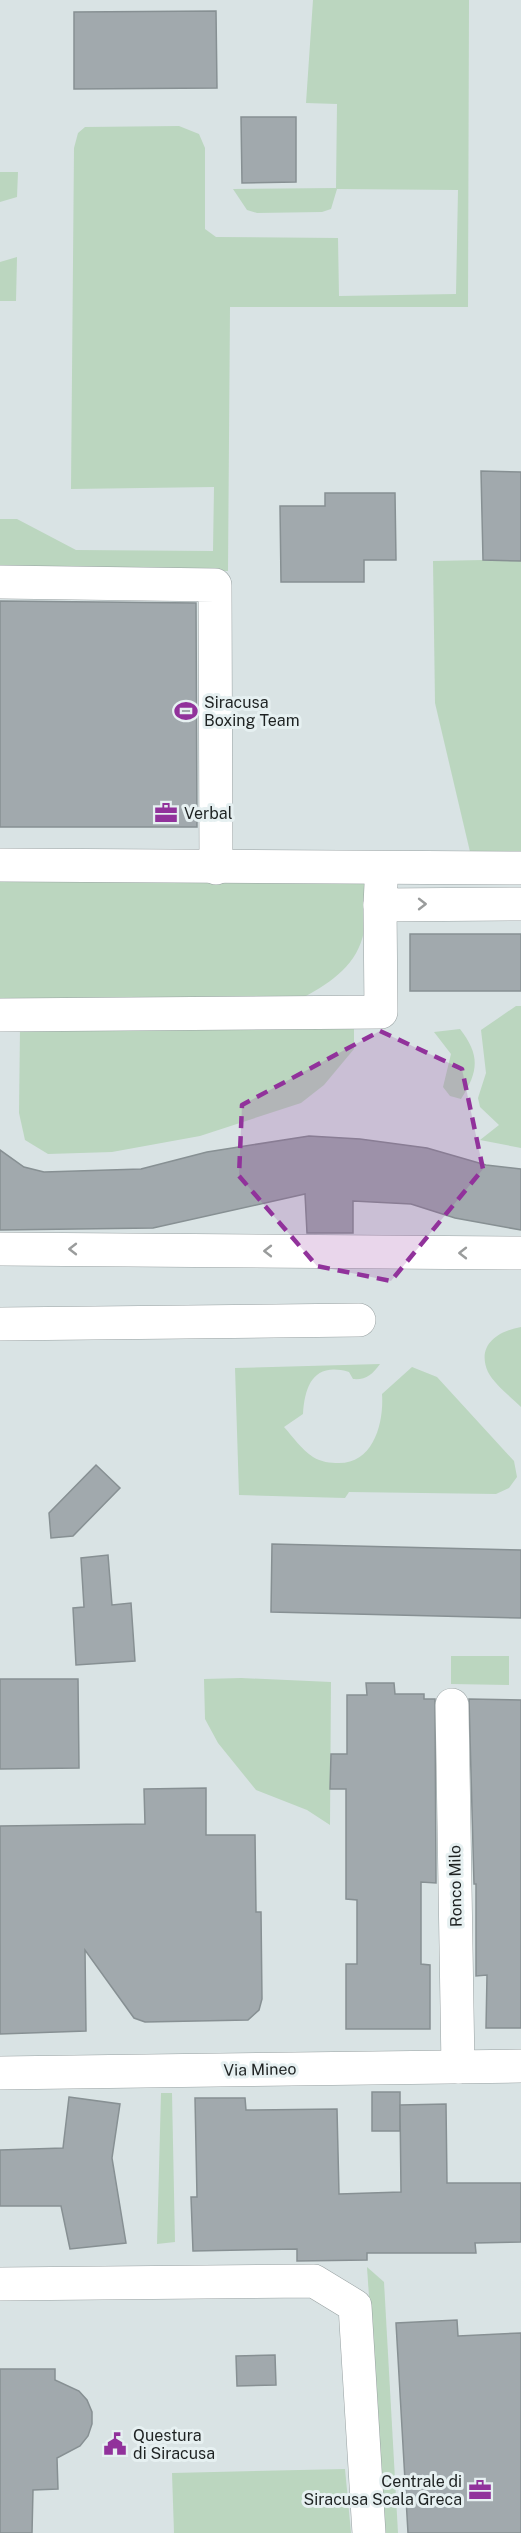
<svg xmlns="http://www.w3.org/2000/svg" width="521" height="2533" font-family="'Public Sans',sans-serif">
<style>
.green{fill:#bbd6bf}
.building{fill:#a1a9ad;stroke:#879093;stroke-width:1.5}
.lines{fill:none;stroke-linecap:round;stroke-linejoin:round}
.minor-casing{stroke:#98a1a2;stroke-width:34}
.minor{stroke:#fff;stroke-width:33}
.oneway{stroke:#9a9c9c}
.marked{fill:#91329b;fill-opacity:0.2;stroke:#91329b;stroke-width:4.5;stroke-dasharray:12 8;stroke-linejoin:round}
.labels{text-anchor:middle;stroke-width:6;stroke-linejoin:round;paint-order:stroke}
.poi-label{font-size:16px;fill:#1e2222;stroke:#e6f0f1;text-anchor:start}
.street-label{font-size:16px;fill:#1e2222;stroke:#e6f0f1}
</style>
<rect width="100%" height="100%" fill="#d9e3e4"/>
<g class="green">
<polygon points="313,0 469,0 468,307 230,307 228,571 0,569 0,519 17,519 76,550 213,551 214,487 71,489 74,148 78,133 85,127 179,126 199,134 205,148 205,229 216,237 338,238 339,296 456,294 458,190 337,189 331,209 322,212 257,213 247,210 233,189 336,188 337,104 306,103"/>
<polygon points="0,172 18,172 17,197 0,202"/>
<polygon points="17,257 16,301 0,301 0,262"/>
<polygon points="483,560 521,561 521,856 471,856 435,703 433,561"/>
<path d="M0 879H365C364 895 368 915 364 931 358 964 332 982 304 997L0 1005Z"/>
<polygon points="516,1006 521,1006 521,1148 480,1140 499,1125 480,1107 478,1098 486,1073 481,1030"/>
<polygon points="20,1028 354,1028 354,1049 324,1085 301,1103 200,1136 112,1152 48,1154 25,1140 19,1113"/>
<path d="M460 1029C480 1055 479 1071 461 1099L450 1096 443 1087 451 1054 434 1032Z"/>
<path d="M521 1327V1407C511 1397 494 1384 488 1372 476 1345 498 1331 521 1327Z"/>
<path d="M380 1364C372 1375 366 1380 353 1379L349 1372C314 1362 305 1385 303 1414L284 1427C293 1437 302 1450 313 1457 321 1462 330 1463 339 1463 374 1463 384 1422 382 1394L412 1367 437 1377 514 1461 517 1477 509 1488 496 1494 349 1492 345 1498 239 1495 235 1368Z"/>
<polygon points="451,1656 509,1656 509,1685 451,1684"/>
<polygon points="241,1678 331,1682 330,1825 307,1810 256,1790 218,1743 205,1719 204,1679"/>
<polygon points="161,2093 172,2093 175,2242 157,2244"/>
<polygon points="367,2267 384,2282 398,2533 385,2533"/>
<polygon points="345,2469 351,2533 174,2533 172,2473"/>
</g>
<g class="building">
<polygon points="216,11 217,88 74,89 74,12"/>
<polygon points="241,117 296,117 296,182 242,183"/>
<polygon points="481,471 521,472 521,561 483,560"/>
<polygon points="325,493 395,493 396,560 364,560 364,582 281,582 280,506 325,506"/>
<polygon points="0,601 196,603 197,827 0,827"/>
<rect x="410" y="934" width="111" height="57"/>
<polygon points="309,1136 360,1139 427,1148 486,1165 521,1169 521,1230 455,1218 411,1204 353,1201 353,1233 307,1233 305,1194 153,1228 0,1230 0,1150 24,1167 44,1172 141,1169 207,1152"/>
<polygon points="96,1465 120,1488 73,1536 51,1538 49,1513"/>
<polygon points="272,1544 521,1550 521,1618 271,1612"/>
<polygon points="108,1555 112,1605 131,1603 135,1661 76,1665 73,1608 84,1607 81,1558"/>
<polygon points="0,1679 78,1679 79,1768 0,1769"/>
<polygon points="366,1683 394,1683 395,1694 424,1694 424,1699 435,1699 436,1883 421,1882 421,1964 430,1965 430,2029 346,2029 346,1964 357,1964 357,1900 346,1899 346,1789 330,1789 331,1754 347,1754 347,1695 367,1695"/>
<polygon points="469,1699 521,1700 521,2028 486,2028 487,1975 476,1976 476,1884 474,1884"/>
<polygon points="206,1788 206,1835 255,1835 256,1912 261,1912 262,1999 259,2010 248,2020 145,2022 134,2018 85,1950 86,2031 0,2034 0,1826 145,1824 144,1789"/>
<rect x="372" y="2092" width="28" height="39"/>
<polygon points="69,2097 120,2104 112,2158 126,2243 70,2249 61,2206 0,2206 0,2150 63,2148"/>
<polygon points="195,2098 245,2098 246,2110 337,2109 339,2194 401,2192 400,2105 446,2104 447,2183 521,2183 521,2242 475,2243 476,2253 367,2253 367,2260 297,2261 297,2249 193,2251 191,2197 197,2197"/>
<polygon points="457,2320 458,2336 521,2333 521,2533 408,2533 396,2323"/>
<polygon points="275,2355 276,2385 237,2386 236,2356"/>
<polygon points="0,2369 55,2369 55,2380 79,2391 87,2400 92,2412 92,2424 88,2436 80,2446 57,2458 58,2489 33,2490 32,2533 0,2533"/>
</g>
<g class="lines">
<g class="minor-casing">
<g id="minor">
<polyline points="0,582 215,585 216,868"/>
<polyline points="0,865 521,868"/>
<polyline points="381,884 380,905 521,904"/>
<polyline points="0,1015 381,1012 380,905"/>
<polyline points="0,1249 521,1253"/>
<polyline points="0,1324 359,1320"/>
<polyline points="452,1705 458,2067"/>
<polyline points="0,2073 521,2066"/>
<polyline points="0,2284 314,2281 355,2306 369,2533"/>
</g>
</g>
<use href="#minor" class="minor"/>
</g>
<defs><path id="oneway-chevron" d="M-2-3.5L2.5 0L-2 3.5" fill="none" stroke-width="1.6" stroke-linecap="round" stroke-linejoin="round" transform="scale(1.5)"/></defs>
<g class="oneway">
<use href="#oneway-chevron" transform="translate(422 904)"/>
<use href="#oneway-chevron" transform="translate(73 1249) rotate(-180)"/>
<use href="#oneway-chevron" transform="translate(268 1251) rotate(-180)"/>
<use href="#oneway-chevron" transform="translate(463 1253) rotate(-180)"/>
</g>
<path class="marked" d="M380 1031 462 1069 483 1169 391 1281 317 1266 239 1176 242 1105Z"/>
<defs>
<g id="stadium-bare" transform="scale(1.8)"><path d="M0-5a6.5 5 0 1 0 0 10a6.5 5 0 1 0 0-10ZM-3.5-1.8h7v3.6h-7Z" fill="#91329b" stroke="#e6f0f1" stroke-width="2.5" paint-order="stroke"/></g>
<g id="office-bare" transform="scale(1.8)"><path d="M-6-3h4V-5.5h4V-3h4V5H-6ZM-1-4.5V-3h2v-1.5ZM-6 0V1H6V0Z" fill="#91329b" stroke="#e6f0f1" stroke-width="2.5" paint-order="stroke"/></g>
<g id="civic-bare" transform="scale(1.8)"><path d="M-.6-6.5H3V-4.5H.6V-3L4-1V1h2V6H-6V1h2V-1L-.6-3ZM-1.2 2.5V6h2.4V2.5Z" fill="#91329b" stroke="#e6f0f1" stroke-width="2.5" paint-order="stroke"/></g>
</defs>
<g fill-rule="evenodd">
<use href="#stadium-bare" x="186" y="711"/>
<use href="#office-bare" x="166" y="813"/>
<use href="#civic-bare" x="115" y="2444"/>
<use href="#office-bare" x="480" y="2490"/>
</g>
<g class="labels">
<g class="poi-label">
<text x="204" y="708">Siracusa<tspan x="204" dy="18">Boxing Team</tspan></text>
<text x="184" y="819">Verbal</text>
<text x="133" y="2441">Questura<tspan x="133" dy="18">di Siracusa</tspan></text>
<text x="462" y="2487" text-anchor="end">Centrale di<tspan x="462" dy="18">Siracusa Scala Greca</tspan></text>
</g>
<g class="street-label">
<text transform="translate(455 1886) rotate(-91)" y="6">Ronco Milo</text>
<text transform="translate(260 2069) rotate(-1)" y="6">Via Mineo</text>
</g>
</g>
</svg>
